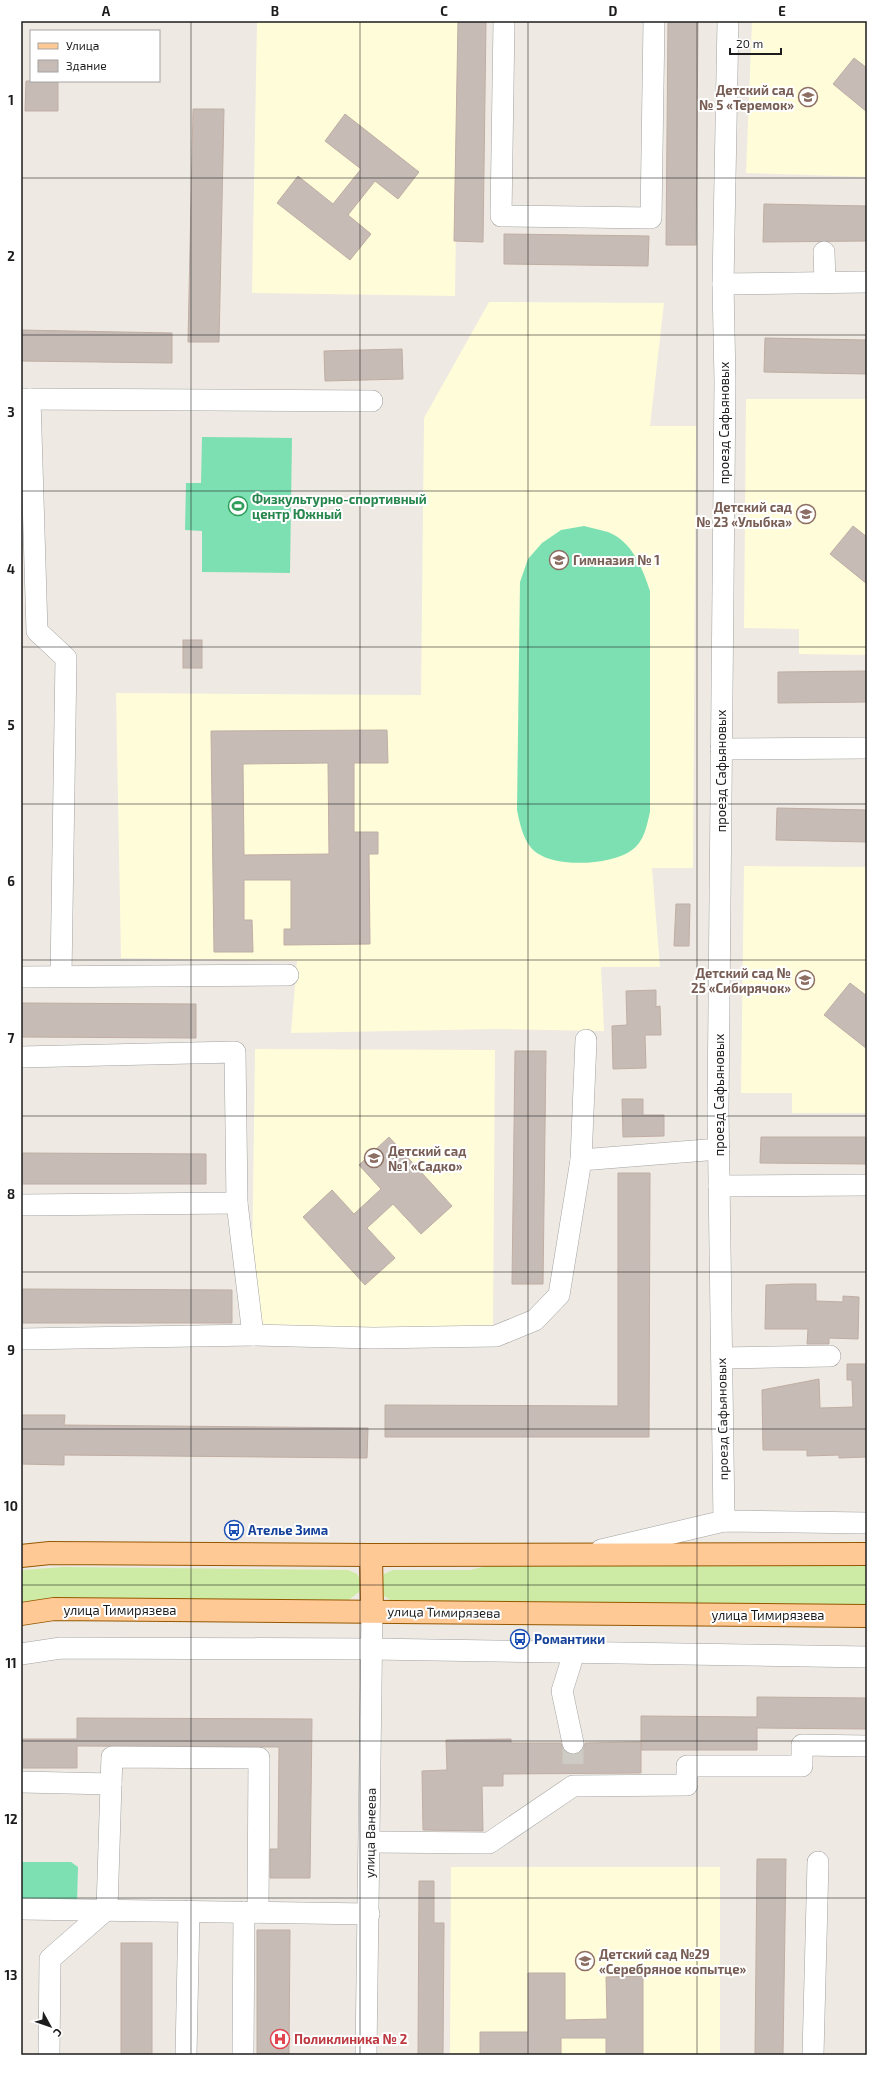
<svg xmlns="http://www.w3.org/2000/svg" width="888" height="2076" font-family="'Exo 2',sans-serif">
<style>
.education{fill:#fffcda}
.grass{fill:#cdeba5}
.pitch{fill:#7de0b2}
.building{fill:#c6bbb5;stroke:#c0aea4;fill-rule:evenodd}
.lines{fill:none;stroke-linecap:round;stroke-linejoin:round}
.minor-tunnel{stroke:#cecac4;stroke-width:21;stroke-dasharray:21 10;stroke-linecap:butt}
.minor-casing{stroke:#a3a3a3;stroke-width:22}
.major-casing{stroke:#955800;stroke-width:24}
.minor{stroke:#fff;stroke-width:21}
.major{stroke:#ffc996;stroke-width:22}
.grid{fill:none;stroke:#1c1c1c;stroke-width:1;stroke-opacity:0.55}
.labels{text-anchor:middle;stroke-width:4;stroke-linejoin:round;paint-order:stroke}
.education-label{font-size:13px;font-weight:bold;fill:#785e54;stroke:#fff;text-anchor:end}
.street-label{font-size:13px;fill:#1c1c1c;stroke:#fff}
.leisure-label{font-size:13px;font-weight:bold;fill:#27864d;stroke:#fff;text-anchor:start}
.transit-label{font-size:13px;font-weight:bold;fill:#164399;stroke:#fff;text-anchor:start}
.health-label{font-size:13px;font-weight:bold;fill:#be3a42;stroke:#fff;text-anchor:start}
.neatline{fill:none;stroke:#1c1c1c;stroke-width:1.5}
.grid-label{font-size:13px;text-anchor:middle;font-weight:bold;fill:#1c1c1c}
</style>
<rect width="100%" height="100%" fill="#eee9e2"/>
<g class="education">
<polygon points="257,21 459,21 455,296 252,293"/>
<polygon points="752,21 867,21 867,177 746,173"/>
<polygon points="489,302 664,303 650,426 696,426 693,868 652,868 660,967 601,967 604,1031 497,1029 291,1033 297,961 121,958 116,693 421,695 424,418"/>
<polygon points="746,399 867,399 867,655 799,654 799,629 744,628"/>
<polygon points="744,866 867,867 867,1113 792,1113 792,1093 741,1093"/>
<polygon points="255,1049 495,1050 493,1329 262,1327 252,1266"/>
<polygon points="451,1867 720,1867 720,2055 450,2055"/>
</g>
<g class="grass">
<polygon points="867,1564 867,1606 392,1601 384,1596 381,1584 384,1574 393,1570 470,1570 491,1565"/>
<polygon points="64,1567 348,1570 357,1574 362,1582 359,1592 346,1602 21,1603 21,1570"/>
</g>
<g class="pitch">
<polygon points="202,437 292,438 290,573 202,572 202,531 185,530 186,483 201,483"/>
<path d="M584 526C592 528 600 530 608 532 632 541 643 569 650 591V812C647 825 644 842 632 850 612 865 558 868 537 853 524 844 520 825 517 810L520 582 528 559 542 543 561 530Z"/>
<polygon points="21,1862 71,1862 78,1867 77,1903 21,1907"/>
</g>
<g class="building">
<polygon points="458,21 486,21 483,242 454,241"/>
<polygon points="668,21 698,21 696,245 666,245"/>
<polygon points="854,58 867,68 867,112 833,84"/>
<polygon points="26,81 58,81 58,111 25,111"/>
<polygon points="193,109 224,109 219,342 188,342"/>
<polygon points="345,114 419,172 398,199 375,181 348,215 371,234 350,260 277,203 298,176 333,204 361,169 325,141"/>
<polygon points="764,204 867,206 867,241 763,242"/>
<polygon points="504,234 649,236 648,266 504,264"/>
<polygon points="21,330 172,333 172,363 21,361"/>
<polygon points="765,338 867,340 867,374 764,372"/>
<polygon points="402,349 403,379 325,381 324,351"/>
<polygon points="853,526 867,537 867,584 830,554"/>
<rect x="183" y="640" width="19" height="28"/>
<polygon points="867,671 867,702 778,703 778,672"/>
<path d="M387 730 388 763H354V832H378V854H369L370 944 284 945V929H291V880H244V920H252L253 952H214L211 731ZM328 763 329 854 244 855 243 764Z"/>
<polygon points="777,808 867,810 867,842 776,840"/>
<polygon points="676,904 690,904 689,946 674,946"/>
<polygon points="850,983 867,996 867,1049 824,1015"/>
<polygon points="656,990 656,1007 660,1006 661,1035 645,1035 646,1068 613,1069 612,1026 627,1025 626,991"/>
<polygon points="21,1003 196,1004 196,1038 21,1037"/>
<polygon points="515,1051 546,1051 543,1284 512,1284"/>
<polygon points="622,1099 643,1099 643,1115 664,1115 664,1136 623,1137"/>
<polygon points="389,1137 452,1206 421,1234 393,1204 367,1228 395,1258 365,1285 303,1217 332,1190 354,1214 381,1189 359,1165"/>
<polygon points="761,1137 867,1137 867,1164 760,1163"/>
<polygon points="21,1153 206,1154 206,1184 21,1184"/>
<polygon points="618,1173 650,1173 649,1437 385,1437 385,1405 618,1406"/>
<polygon points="792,1284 816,1284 816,1301 843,1302 843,1296 859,1297 858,1339 829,1338 829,1344 807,1344 808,1329 765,1329 766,1285"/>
<polygon points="21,1289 232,1290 232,1323 21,1323"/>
<polygon points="847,1364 867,1364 867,1457 839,1458 839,1455 807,1456 807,1450 763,1450 762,1390 819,1379 820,1408 853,1407 852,1380 847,1380"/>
<polygon points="21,1415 65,1415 64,1425 368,1428 367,1458 64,1455 64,1465 21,1464"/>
<polygon points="757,1697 867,1698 867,1729 757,1728 757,1750 641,1750 641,1716 757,1717"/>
<polygon points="77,1718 312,1719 310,1878 270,1878 270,1849 278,1849 279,1747 77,1746 77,1768 21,1768 21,1739 77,1739"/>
<polygon points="511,1739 511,1743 561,1743 564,1751 575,1755 581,1752 585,1743 641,1742 641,1773 503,1774 503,1786 482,1786 483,1831 423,1830 422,1771 447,1770 446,1740"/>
<polygon points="757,1859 786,1859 783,2055 755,2055"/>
<polygon points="419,1881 434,1881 434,1923 444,1923 443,2055 418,2055"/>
<polygon points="257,1930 290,1930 289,2055 257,2055"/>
<rect x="121" y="1943" width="31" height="112"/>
<polygon points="528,1973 565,1973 565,2020 607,2019 606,1977 643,1976 643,2055 606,2055 606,2038 561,2038 561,2055 480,2055 480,2032 528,2032"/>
</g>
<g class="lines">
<polyline class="minor-tunnel" points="573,1743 573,1772"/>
<g class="minor-casing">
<g id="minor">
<polyline points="504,21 501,216 651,218 654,21"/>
<polyline points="824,252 825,282"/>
<polyline points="723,284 867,282"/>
<polyline points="21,399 372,401"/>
<polyline points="30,399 37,631 66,658 61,976"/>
<polyline points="721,749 867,748"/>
<polyline points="21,977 288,975"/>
<polyline points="21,1057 235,1052 237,1203 253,1335 21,1339"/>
<polyline points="581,1160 586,1040"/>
<polyline points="719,1186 867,1185"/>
<polyline points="21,1205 237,1203"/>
<polyline points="253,1335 373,1338 496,1336 535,1320 559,1295 581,1160 719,1149"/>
<polyline points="722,1358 830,1356"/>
<polyline points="724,1521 718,1110 725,381 723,284 728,21"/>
<polyline points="601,1550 724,1521 867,1523"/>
<polyline points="21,1654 61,1648 372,1649 867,1657"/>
<polyline points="573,1743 562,1691 574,1653"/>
<polyline points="21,1782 111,1784 112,1757 259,1758 258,1912"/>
<polyline points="370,1842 489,1843 573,1786 687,1785 687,1766 802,1766 802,1745 867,1746"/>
<polyline points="21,1909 369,1914"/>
<polyline points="49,2055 50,1959 107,1909 111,1784"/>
<polyline points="186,2055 189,1911"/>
<polyline points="243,2055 244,1912"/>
<polyline points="366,2055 372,1611"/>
<polyline points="813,2055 818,1862"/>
</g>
</g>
<g class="major-casing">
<g id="major">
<polyline points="371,1555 372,1611"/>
<polyline points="21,1556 50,1553 371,1555 867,1554"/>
<polyline points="21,1614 54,1609 867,1616"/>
</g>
</g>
<use href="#minor" class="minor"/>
<use href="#major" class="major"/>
</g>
<path class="grid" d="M191 21V2055M360 21V2055M528 21V2055M697 21V2055M21 178H867M21 335H867M21 491H867M21 647H867M21 804H867M21 960H867M21 1116H867M21 1272H867M21 1429H867M21 1585H867M21 1741H867M21 1898H867"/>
<defs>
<g id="school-ring" transform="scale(1)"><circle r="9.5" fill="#fff" stroke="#8d6e63" stroke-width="1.5"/><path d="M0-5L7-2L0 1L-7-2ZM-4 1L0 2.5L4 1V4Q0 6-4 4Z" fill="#8d6e63"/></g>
<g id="stadium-ring" transform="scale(1)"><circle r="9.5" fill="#fff" stroke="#2e9e5b" stroke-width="1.5"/><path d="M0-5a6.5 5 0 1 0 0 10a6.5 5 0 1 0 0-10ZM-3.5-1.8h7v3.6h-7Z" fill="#2e9e5b"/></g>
<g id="bus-ring" transform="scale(1)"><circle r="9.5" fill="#fff" stroke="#1a4fb4" stroke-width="1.5"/><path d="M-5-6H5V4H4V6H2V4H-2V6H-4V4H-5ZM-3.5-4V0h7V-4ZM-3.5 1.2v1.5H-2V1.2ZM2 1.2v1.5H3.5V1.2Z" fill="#1a4fb4"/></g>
<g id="hospital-ring" transform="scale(1)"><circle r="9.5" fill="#fff" stroke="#e0444e" stroke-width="1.5"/><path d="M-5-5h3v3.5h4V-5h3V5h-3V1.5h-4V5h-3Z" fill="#e0444e"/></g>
</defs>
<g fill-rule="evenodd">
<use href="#school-ring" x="808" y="97"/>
<use href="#stadium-ring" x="238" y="506"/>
<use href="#school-ring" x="806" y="514"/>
<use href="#school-ring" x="559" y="560"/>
<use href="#school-ring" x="805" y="980"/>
<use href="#school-ring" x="374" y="1158"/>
<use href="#bus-ring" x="234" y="1530"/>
<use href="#bus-ring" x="520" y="1639"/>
<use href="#school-ring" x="585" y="1961"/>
<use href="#hospital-ring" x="280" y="2039"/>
</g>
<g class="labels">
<g class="education-label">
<text x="794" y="95">Детский сад<tspan x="794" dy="15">№ 5 «Теремок»</tspan></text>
<text x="792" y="512">Детский сад<tspan x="792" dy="15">№ 23 «Улыбка»</tspan></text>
<text x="573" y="565" text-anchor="start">Гимназия № 1</text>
<text x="791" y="978">Детский сад №<tspan x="791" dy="15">25 «Сибирячок»</tspan></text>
<text x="388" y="1156" text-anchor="start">Детский сад<tspan x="388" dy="15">№1 «Cадко»</tspan></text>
<text x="599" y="1959" text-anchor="start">Детский сад №29<tspan x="599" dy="15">«Серебряное копытце»</tspan></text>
</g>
<g class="street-label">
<text transform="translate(724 423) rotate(-90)" y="5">проезд Сафьяновых</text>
<text transform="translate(721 771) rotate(-90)" y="5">проезд Сафьяновых</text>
<text transform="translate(719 1095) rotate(-90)" y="5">проезд Сафьяновых</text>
<text transform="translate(722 1419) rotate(-91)" y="5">проезд Сафьяновых</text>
<text x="120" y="1615">улица Тимирязева</text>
<text transform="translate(444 1612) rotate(1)" y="5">улица Тимирязева</text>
<text x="768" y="1620">улица Тимирязева</text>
<text transform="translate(370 1833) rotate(-89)" y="5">улица Ванеева</text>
</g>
<g class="leisure-label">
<text x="252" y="504">Физкультурно-спортивный<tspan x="252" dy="15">центр Южный</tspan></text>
</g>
<g class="transit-label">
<text x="248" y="1535">Ателье Зима</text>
<text x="534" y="1644">Романтики</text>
</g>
<g class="health-label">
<text x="294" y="2044">Поликлиника № 2</text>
</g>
</g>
<rect width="888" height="2076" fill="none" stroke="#ffffff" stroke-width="44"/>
<rect x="30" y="30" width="130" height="52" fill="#ffffff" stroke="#a4a4a4"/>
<rect x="38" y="43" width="20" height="6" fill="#ffc996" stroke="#a4a4a4"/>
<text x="66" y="50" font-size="12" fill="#1c1c1c">Улица</text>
<rect x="38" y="60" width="20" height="12" fill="#c6bbb5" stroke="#a4a4a4"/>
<text x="66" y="70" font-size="12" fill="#1c1c1c">Здание</text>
<g transform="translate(50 2026) rotate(130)" stroke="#ffffff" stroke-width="3" paint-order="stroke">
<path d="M0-3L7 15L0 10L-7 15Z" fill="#1c1c1c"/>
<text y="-6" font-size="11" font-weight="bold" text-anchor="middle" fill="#1c1c1c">С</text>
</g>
<path d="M730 48v6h51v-6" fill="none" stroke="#1c1c1c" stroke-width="2"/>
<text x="736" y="48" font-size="12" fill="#1c1c1c" stroke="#ffffff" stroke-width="3" paint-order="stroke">20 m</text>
<rect x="22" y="22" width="844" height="2032" class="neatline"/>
<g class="grid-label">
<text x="106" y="16">A</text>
<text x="275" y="16">B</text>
<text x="444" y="16">C</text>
<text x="613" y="16">D</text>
<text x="782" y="16">E</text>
<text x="11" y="105">1</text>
<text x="11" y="261">2</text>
<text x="11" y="417">3</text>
<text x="11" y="574">4</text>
<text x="11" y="730">5</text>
<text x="11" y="886">6</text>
<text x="11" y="1043">7</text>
<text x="11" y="1199">8</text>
<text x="11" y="1355">9</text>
<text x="11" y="1511">10</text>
<text x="11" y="1668">11</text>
<text x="11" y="1824">12</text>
<text x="11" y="1980">13</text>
</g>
</svg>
